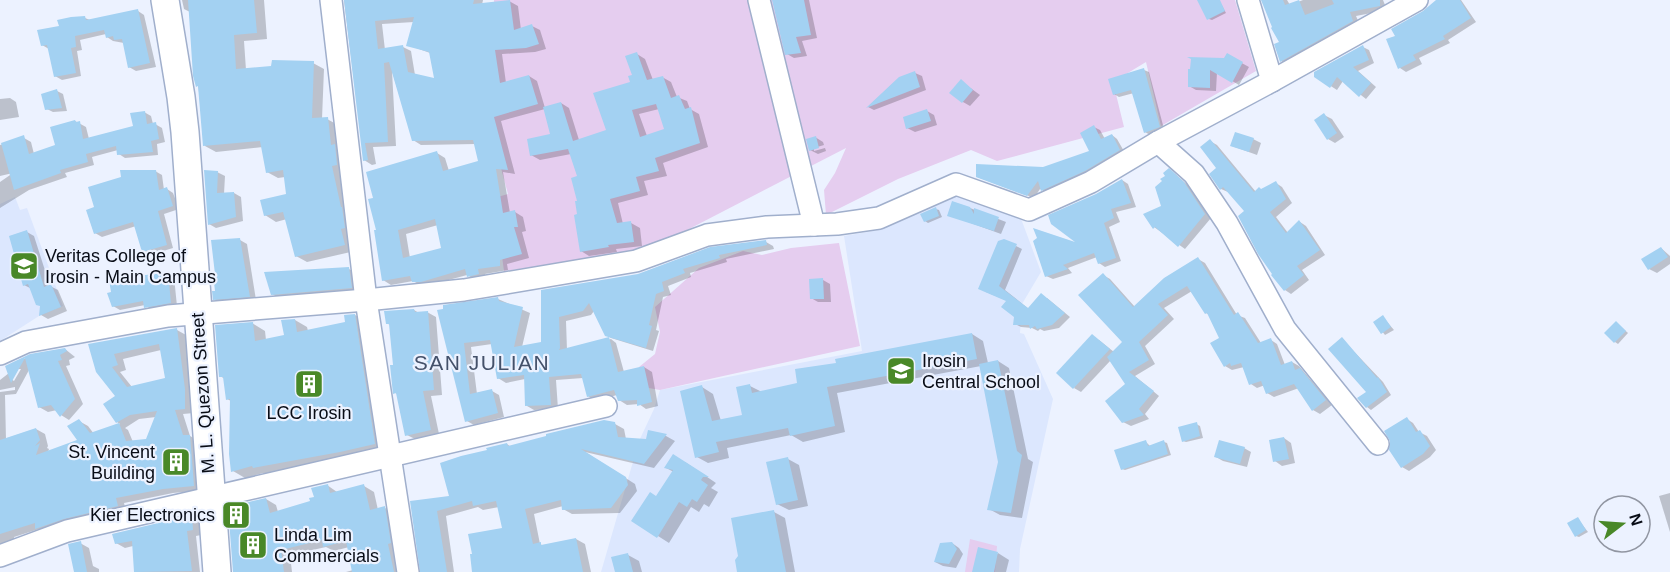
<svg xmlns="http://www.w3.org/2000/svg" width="1670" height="572" font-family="Arial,sans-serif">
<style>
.built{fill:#dce7fe}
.green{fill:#e5cdef}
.shadow{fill:#0003;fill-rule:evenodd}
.building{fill:#a3d1f2;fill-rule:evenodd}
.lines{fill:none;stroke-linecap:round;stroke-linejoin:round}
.minor-casing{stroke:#a0afcc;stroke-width:24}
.major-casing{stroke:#a0afcc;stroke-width:30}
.minor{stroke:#fff;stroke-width:21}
.major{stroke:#fff;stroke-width:27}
.labels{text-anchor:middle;stroke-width:4.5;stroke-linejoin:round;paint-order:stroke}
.poi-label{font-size:18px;fill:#080c16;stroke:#ecf2ff;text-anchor:start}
.street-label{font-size:18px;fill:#080c16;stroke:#ecf2ff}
.quarter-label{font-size:21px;letter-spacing:1.5px;fill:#44516a;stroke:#ecf2ff}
</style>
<rect width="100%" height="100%" fill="#ecf2ff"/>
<g class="built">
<polygon points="956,191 1020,216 1041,272 1022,304 1020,333 1024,334 1053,399 1020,549 1019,572 601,572 639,441 654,409 660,390 862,351 844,236 879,230"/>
<polygon points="15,197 20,210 27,208 63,306 39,316 0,341 0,204"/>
</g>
<g class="green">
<polygon points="494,0 1235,0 1256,71 1161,126 1146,62 1113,82 1124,127 997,161 971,150 898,179 826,215 824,190 835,173 846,148 662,243 625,254 504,271 494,198 508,194 479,87 494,59"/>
<polygon points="839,243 860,346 660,390 643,387 639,367 655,354 660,332 655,307 699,268 743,251 762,255 791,248"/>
<polygon points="970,539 997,546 995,572 965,572"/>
</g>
<g class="shadow">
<polygon points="182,0 264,0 267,39 244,41 246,70 313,63 324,69 322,119 327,119 338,125 355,251 307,262 296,256 287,219 276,222 265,215 287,195 285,177 278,178 267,172 263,147 216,152 205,146 190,12 184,9"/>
<path d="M344 0H483L482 5 509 1 518 6 521 30 532 26 540 30 546 49 535 52 502 54 506 83 529 76 537 81 545 108 561 103 569 108 579 140 608 131 632 83 637 54 645 59 653 80 662 77 671 82 677 97 687 101 690 109 699 114 708 147 663 163 667 176 644 181 648 195 618 203 623 224 631 223 640 228 642 246 616 249 617 252 589 256 581 251 579 177 571 154 540 160 531 155 552 136 545 109 501 121 515 174 503 172 510 213 515 212 523 217 526 231 522 232 529 258 507 264 508 270 485 274 487 279 476 280 467 275 430 285 422 286 413 281 391 285 383 280 375 199 437 153 445 158 449 171 480 162 476 144 421 145 413 140 392 71 396 146 373 147 376 164 372 165 364 160ZM414 22 408 45 430 53 436 80 415 75 411 51 403 47 385 50 382 24ZM659 109 666 130 647 136 639 114ZM438 225 442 249 410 258 406 234Z"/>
<polygon points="775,0 809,0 817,38 802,41 807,56 794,58 787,54"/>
<polygon points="1199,0 1219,0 1226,13 1212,20 1209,19"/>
<polygon points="1263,0 1287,0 1290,5 1303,0 1383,0 1387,10 1356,16 1360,25 1288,65 1281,61 1281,43"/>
<polygon points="1438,0 1461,0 1476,22 1448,40 1450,43 1419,58 1422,64 1406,72 1400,68 1397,36"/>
<polygon points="138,11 144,15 156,67 136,71 129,67 124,43 113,41 107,37 106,34 80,40 82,50 77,51 81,76 62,80 55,76 49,49 42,45 60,27 85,18 90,20"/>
<polygon points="1363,47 1369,50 1374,63 1358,71 1376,87 1366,99 1343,81 1337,90 1315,76"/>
<polygon points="1227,55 1249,67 1239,85 1217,72 1216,91 1196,90 1189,86 1189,70 1224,60"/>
<polygon points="1144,70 1149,72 1164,129 1150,135 1145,132 1134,93 1119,97 1114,94"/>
<polygon points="915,73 922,76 926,90 874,110 868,107 899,78"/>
<polygon points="961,81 980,95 970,106 963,102"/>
<polygon points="57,91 63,94 67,111 53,112 47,109"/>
<polygon points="10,98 16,102 19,117 0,120 0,99"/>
<polygon points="927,111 934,115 937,125 915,132 907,128"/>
<polygon points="144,112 151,116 153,124 155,124 162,128 165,142 157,144 158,155 125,158 119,154 118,150 92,157 94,165 65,173 67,177 29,190 0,208 0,182 13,173 0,176 0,145 24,138 31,142 34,154 57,146 75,121 86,127 89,139 135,128"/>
<polygon points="1324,115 1332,119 1344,137 1335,143 1328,139"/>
<polygon points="1094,127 1100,130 1105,139 1112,135 1117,139 1125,153 1048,193 1040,189 1034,198 977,177 1043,169 1091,152"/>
<polygon points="815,137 823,142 824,145 814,148 814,151 825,148 826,151 818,154 810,150"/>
<polygon points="1253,139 1261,143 1257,155 1232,146"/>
<polygon points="1210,141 1217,145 1256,192 1276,183 1282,187 1292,203 1276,217 1288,233 1300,222 1306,226 1325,255 1302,270 1309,280 1291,294 1285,290 1246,211 1229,191 1228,192 1221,189 1218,168"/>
<polygon points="155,171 162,175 164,190 167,189 173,193 179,209 164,214 173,248 150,255 143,251 136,226 102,237 95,233 96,208"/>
<polygon points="217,172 225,176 224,194 234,193 241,197 243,221 216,228 209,224"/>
<polygon points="1175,174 1191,188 1211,218 1185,249 1154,227 1163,207 1164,182"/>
<polygon points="1122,180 1128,184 1136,207 1116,212 1120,222 1109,227 1121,261 1105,267 1099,263 1097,257 1068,268 1072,273 1053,279 1046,276 1082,246 1097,195"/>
<polygon points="970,208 1006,222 1001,234 949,215"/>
<polygon points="936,209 939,210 942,217 928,223 925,221"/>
<polygon points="27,232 34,236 50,286 58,290 67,311 48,319 41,315 41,306 32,289 24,285"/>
<polygon points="240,240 247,244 256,300 222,303 214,299"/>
<polygon points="766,242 773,246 774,249 726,259 727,262 690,273 691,277 668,286 671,295 663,297 656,330 659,331 653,351 611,338 606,335 594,311 591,315 566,321 567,350 611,339 616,343 624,372 644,367 652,372 658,406 646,409 639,404 627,405 619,400 617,395 595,401 588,396 583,378 556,380 558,409 534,410 527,406 525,379 506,383 498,378 492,344 471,347 477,394 492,391 499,395 504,417 474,425 467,421 439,311 498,299 530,313 522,347 543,344 543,291 639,275"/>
<polygon points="1016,246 1022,249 1005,290 1029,309 1047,298 1070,317 1059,328 1044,331 1040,329 1038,331 1032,328 1021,327 1015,324 1015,316 1008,301 986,292"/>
<polygon points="1661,248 1670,256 1670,264 1657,273 1649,269"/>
<polygon points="1198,259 1205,263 1237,315 1245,318 1261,343 1271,340 1277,344 1285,365 1292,362 1299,366 1332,405 1320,414 1313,410 1299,388 1274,397 1267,393 1265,385 1257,388 1251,384 1244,367 1232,370 1225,366 1221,339 1211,316 1206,313 1192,291 1164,308 1174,319 1145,346 1155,364 1135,376 1159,396 1145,414 1149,419 1131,426 1123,422 1127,385 1111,360 1081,392 1074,388 1099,340 1114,352 1125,342 1103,275 1110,279 1135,307"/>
<polygon points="349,269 356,273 358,292 279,298 272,294"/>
<polygon points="167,273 174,277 177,306 152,310 145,305 120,310 113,306"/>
<polygon points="823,280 830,284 831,302 818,302 811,298"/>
<polygon points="414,310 419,313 427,312 436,317 442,395 431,396 439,434 415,439 407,435 398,394 395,393 391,325 388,324"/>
<polygon points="355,315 367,322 387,450 267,475 263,473 245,478 233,471 231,401 227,399 225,379 220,376 252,323 265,331 266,340 285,336 295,320 307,327 308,331 346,323"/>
<polygon points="1383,317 1394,330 1385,335 1375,322"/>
<polygon points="1617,323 1628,333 1618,344 1615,342"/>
<path d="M177 330 186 335 194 395V413L183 414 190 436 199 441 203 490 173 493 124 503 126 511 46 533 39 529 14 537 16 544 0 551V392L15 390V387L0 390V380L9 373 7 367 30 356 65 349 75 357 69 360 70 365 66 366 83 404 69 420 61 415 57 410 48 412 39 407 29 370 16 394 5 395 6 440 36 429 45 434 48 446 47 448 49 449 48 452 80 441 79 421 88 426 94 434 120 424 117 422V396L90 345ZM161 350 166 380 132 387 120 372 126 370 123 359ZM17 369H21L14 381 11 379ZM156 417 147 441 133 442 128 430 125 428 139 419Z"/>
<polygon points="972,334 983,341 988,363 998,361 1009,368 1028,459 1033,462 1022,518 1000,515 989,509 1000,462 981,366 837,393 845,432 803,442 791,435 727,448 729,458 708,463 697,457 702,387 713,394 721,421 744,416 750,386 762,392 799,384 837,365"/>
<polygon points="1342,339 1383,382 1391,395 1371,410 1367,407 1369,393"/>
<polygon points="1407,419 1413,423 1419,432 1427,436 1436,450 1430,457 1409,471 1402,467 1390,450"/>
<polygon points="615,424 624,429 626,439 647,441 649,432 666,436 675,441 654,468 585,452 635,484 637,491 620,513 572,514 563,509 563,506 534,514 540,544 544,546 576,539 585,544 591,572 474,572 504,530 499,507 483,510 478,507 446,516 454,572 422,572 412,503 451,497 488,451 507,444 511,447"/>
<polygon points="1196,424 1200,426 1203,438 1186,442 1183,441"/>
<polygon points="1284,438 1291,443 1295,463 1282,466 1275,461"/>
<polygon points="1146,442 1150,446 1164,442 1167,443 1171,455 1125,470 1122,469"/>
<polygon points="1244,448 1251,452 1247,467 1223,461 1216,457"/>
<polygon points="788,459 799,465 808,506 789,510 777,504"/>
<polygon points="685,462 716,483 711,488 718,492 709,507 704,504 699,512 691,507 669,543 658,536 657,498 674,472 666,468"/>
<polygon points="327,485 337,492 364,486 374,492 378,510 385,508 394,514 402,572 346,572 353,570 349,547 334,551 326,547 290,555 292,572 234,572 266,499 276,505 278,512 312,502"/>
<polygon points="1670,493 1670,532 1659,496"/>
<polygon points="774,512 785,518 795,572 739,572"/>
<polygon points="192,517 200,522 201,535 196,536 200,572 135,572 133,546 125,548 116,543"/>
<polygon points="1578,519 1588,532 1579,537 1576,536"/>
<polygon points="80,543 89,548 93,566 99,569 99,572 76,572"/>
<polygon points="952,543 959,548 963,554 956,568 943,566 935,562"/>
<polygon points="998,553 1009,560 1006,572 984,572"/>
<polygon points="628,555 639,561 642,572 617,572"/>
</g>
<g class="building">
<polygon points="188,0 254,0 257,33 234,35 236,69 271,66 272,60 314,61 312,118 328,117 331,145 335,144 337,165 332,166 341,207 342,207 345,228 341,229 345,245 295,257 283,212 264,216 260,200 286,194 283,170 266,173 260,141 203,146 198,86 196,87 193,76"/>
<path d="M344 0H474L473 4 510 0 514 30 532 24 539 44 526 48 495 50 500 83 529 75 538 104 494 117 508 170 496 169 503 213 515 210 518 227H514L522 254 500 260V266L478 269 479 274 467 277 465 269 421 282H412L410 276 382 281 374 230H376L368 199 373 198 366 172 437 151 443 171 478 161 473 140 412 141 389 62 384 63 388 142 365 143 368 160 363 161ZM414 17 406 46 429 52 434 78 408 72 403 45 378 49 375 21ZM435 219 441 248 403 258 398 230Z"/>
<polygon points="772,0 804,0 811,35 796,37 801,53 785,55"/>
<polygon points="1197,0 1220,0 1225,11 1207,20"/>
<polygon points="1261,0 1283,0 1285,5 1299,0 1305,15 1334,4 1332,0 1380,0 1380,6 1350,12 1353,21 1280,62 1274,44 1279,42 1271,28 1272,27"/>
<polygon points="1436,0 1460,0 1471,18 1443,36 1445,39 1413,55 1416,60 1398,69 1386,39 1395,36 1391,29 1423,11"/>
<polygon points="138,9 150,63 128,68 122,39 114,40 113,36 106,38 104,30 75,36 76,47 71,48 76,73 54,77 47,45 41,46 37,30 59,26 57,20 71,17 85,16 86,20"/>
<polygon points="1363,45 1369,60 1353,67 1371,83 1359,97 1337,77 1330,88 1314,77 1314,72"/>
<path d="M637 52 647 80 663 76 671 98 679 95 685 109 691 107 700 143 655 158 659 171 636 177 640 191 610 199 617 223 631 221 634 242 608 245 609 247 580 252 574 215 577 214 575 201H577L571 178 577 176 568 149 530 156 527 139 550 134 543 107 561 102 573 141 606 130 593 93 630 82 628 76 632 75 625 56ZM656 104 664 129 640 137 632 110Z"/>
<polygon points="1227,53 1243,62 1232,83 1210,70 1210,88 1188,87 1188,69 1190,69 1191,59 1187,57 1224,58"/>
<polygon points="1144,68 1160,127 1144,133 1131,90 1113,95 1108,79"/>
<polygon points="915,71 920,87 866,108 899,77"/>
<polygon points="961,79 973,90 962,103 949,93"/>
<polygon points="57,89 62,108 45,110 41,94"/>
<polygon points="927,109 931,121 906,129 903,117"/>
<polygon points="145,111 147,124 156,122 159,139 151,141 153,152 117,155 116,146 86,154 88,162 60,170 61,173 14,190 1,143 24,135 29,154 55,145 50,127 75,120 76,122 80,121 83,139 133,126 130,113"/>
<polygon points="1324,113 1337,133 1327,140 1314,120"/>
<polygon points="1094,125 1101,139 1112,134 1120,150 1085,171 1041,191 1038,181 1027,196 976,177 976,164 1043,167 1089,151 1080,133"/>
<polygon points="1235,132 1254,138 1249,152 1230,146"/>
<polygon points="816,136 819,148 809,151 806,139"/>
<polygon points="1210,139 1254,192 1259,187 1261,189 1276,181 1286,199 1270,212 1286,233 1299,220 1320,250 1297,266 1304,275 1284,291 1271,275 1272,274 1258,254 1238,216 1244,211 1223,187 1220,190 1209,174 1216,168 1200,147"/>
<polygon points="1169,168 1184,182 1205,214 1178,247 1155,227 1153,229 1143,214 1161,206 1155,187 1162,181 1160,179 1165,176 1163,173"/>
<polygon points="120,170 156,170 159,190 167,187 173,206 158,211 167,245 142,252 133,222 94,234 86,210 94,207 88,187 121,177"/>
<polygon points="204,170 218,171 217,193 234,192 236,217 208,225"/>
<polygon points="1122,179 1131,203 1111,209 1114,218 1104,223 1116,258 1098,264 1094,253 1063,265 1068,269 1045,277 1033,241 1037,238 1033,228 1075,242 1051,224 1048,215 1096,194"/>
<polygon points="952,201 970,207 974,214 974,208 999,217 994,231 947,216"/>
<polygon points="936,207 939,216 924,222 920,214"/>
<polygon points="27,230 44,287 51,284 61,307 39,316 40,306 36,305 28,284 23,286 9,236"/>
<polygon points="240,238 250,297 213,300 212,291 215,291 213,274 215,274 211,240"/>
<polygon points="1004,239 1017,244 999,286 1028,308 1041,293 1065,313 1052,325 1037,329 1035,326 1030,329 1029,325 1013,325 1014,317 1001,307 1006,301 978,289 998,241"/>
<polygon points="766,240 767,245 719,255 720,258 683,269 685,273 662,282 664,291 656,294 649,325 652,326 646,348 605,336 589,303 583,311 559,317 560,348 559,350 609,337 618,372 644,366 652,402 637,406 637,400 618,401 614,390 587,397 581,374 549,377 551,405 525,406 524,375 497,379 490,340 464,343 470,394 492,389 498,413 465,422 437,310 443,309 443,305 498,297 499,301 523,307 514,347 541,342 541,290 638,274 710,247"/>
<polygon points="1661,247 1668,257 1648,270 1641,259"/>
<polygon points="1198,257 1234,315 1238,312 1258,343 1271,338 1281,365 1292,361 1295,370 1300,368 1326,400 1312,411 1294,384 1266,394 1261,381 1249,385 1241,363 1231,366 1230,363 1224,367 1210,343 1219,338 1207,313 1205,314 1187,286 1158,304 1168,315 1139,342 1149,360 1129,372 1154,391 1139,409 1144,415 1122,423 1105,401 1125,384 1107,357 1122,342 1078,295 1103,273 1133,307 1164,278"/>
<polygon points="349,267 352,288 271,295 264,272"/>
<polygon points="168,272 171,303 144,308 143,301 112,307 107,293 111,292 109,280"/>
<polygon points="823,278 824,299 810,299 809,279"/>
<polygon points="414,309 415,312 428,311 434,390 423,391 431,430 405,436 396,393 393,394 390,365 393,365 389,324 386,324 384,311"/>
<polygon points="355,314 375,444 340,452 253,468 252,466 231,472 229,454 230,399 226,400 223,377 219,377 215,325 253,322 255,341 284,335 281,320 295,319 297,332 345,322 344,315"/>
<polygon points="1383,315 1391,327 1381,334 1373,322"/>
<polygon points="1616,321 1626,331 1614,343 1604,333"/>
<path d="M177 328 185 389V409L175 410 183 435H190L194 486 163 489 116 498 118 506 64 519 35 529V523L0 534V440L36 428 40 440 35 446 40 443 36 455 77 440 67 426 79 419 90 433 119 423 126 441 146 439 157 411 130 415 116 423 103 404 115 396 96 372 88 344ZM159 344 165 378 127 387 112 367 118 365 114 354Z"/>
<polygon points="972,333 977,359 827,387 835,426 790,436 788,428 716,442 719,452 695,458 680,391 702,385 712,421 742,415 736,387 750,384 752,393 797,383 795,369 836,363 835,359"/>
<polygon points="1092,334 1110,349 1073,389 1056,373"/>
<polygon points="1342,337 1377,378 1378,377 1387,392 1366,408 1357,398 1366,392 1328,349"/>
<polygon points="65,348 67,351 60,355 62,360 58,361 75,399 60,417 51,405 38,408 25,358 11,383 5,366 30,354"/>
<polygon points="998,360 1017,451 1022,455 1011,513 987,510 998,462 979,364"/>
<polygon points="1407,417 1416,432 1420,430 1430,446 1423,454 1401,468 1389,450 1390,441 1384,431"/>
<polygon points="604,420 615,422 618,437 646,439 648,430 667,434 644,464 581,449 626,477 628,485 611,508 562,510 561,500 525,509 533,544 541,542 541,545 576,538 583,572 472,572 470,554 472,554 468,534 502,528 496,501 473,506 472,501 437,511 447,572 420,572 410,501 449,496 440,463 461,456 487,450 486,448 507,443 508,446 546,436 546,434"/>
<polygon points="1197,422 1200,436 1182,442 1178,427"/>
<polygon points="1284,437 1289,459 1273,462 1269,440"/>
<polygon points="1146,440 1148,446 1164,440 1168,454 1121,470 1114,450"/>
<polygon points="1219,440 1245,447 1240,464 1214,457"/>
<polygon points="673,454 709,477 703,477 701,480 708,485 697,502 692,499 687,507 679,502 657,538 631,521 650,492 656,496 673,470 664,468"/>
<polygon points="788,457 798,500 776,505 766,462"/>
<polygon points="328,484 330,493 364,484 370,510 385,506 391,543 388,544 394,572 352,572 346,541 323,547 322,540 281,550 284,572 233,572 228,507 266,498 270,513 310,501 309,498 314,497 311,488"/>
<polygon points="774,510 786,572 737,572 735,560 738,556 731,518"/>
<polygon points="192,515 193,530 187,531 192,571 134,572 132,541 115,544 112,534"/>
<polygon points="1578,517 1586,530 1575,537 1567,523"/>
<polygon points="81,541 87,572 74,572 68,544"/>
<polygon points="952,542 957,549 949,564 934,562 940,543"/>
<polygon points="978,547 998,552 994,572 972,572"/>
<polygon points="628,553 633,572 615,572 611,557"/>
</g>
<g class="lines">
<g class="minor-casing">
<g id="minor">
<polyline points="331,0 366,300 408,572"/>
<polyline points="759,0 814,225"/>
<polyline points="1248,0 1272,81"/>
<polyline points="1158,142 1194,174 1227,223 1285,329 1378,444"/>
<polyline points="0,354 26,342 168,316 366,300 464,290 636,261 707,235 767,227 837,224 879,218 956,184 1029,210 1091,182 1158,142 1272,81 1417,0"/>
<polyline points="0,556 67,531 606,406"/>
</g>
</g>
<g class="major-casing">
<polyline id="major" points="165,0 181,97 185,132 217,572"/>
</g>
<use href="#minor" class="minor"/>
<use href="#major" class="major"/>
</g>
<defs>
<g id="university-square" transform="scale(1.5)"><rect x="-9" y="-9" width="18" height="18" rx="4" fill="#498828" stroke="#ecf2ff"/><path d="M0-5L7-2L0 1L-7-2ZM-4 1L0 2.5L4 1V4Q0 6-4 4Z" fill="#fff"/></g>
<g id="school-square" transform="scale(1.5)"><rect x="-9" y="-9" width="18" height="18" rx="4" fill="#498828" stroke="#ecf2ff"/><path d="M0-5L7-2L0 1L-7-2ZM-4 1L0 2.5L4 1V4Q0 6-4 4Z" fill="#fff"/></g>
<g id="building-square" transform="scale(1.5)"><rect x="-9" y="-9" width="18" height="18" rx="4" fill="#498828" stroke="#ecf2ff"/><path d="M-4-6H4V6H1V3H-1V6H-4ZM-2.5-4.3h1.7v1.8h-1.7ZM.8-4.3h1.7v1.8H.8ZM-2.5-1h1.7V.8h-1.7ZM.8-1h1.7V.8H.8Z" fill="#fff"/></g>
</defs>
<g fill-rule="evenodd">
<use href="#university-square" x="24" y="266"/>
<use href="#school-square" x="901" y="371"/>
<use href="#building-square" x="309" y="384"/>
<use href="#building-square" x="176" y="462"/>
<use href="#building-square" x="236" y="515"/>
<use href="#building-square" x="253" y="545"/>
</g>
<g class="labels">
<g class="poi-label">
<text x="45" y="262">Veritas College of<tspan x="45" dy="21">Irosin - Main Campus</tspan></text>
<text x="922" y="367">Irosin<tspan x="922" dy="21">Central School</tspan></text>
<text x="309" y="419" text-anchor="middle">LCC Irosin</text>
<text x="155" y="458" text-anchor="end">St. Vincent<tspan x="155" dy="21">Building</tspan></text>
<text x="215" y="521" text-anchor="end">Kier Electronics</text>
<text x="274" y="541">Linda Lim<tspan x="274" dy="21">Commercials</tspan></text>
</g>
<g class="street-label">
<text transform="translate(203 393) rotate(-94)" y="6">M. L. Quezon Street</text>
</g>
<g class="quarter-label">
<text x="482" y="370">SAN JULIAN</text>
</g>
</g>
<g transform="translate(1622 524) rotate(73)"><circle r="28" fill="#ecf2ff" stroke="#9196a2" stroke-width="1.5"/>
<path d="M0-4.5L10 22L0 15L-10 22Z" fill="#498828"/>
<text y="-9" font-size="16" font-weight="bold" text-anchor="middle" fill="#080c16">N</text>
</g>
</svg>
